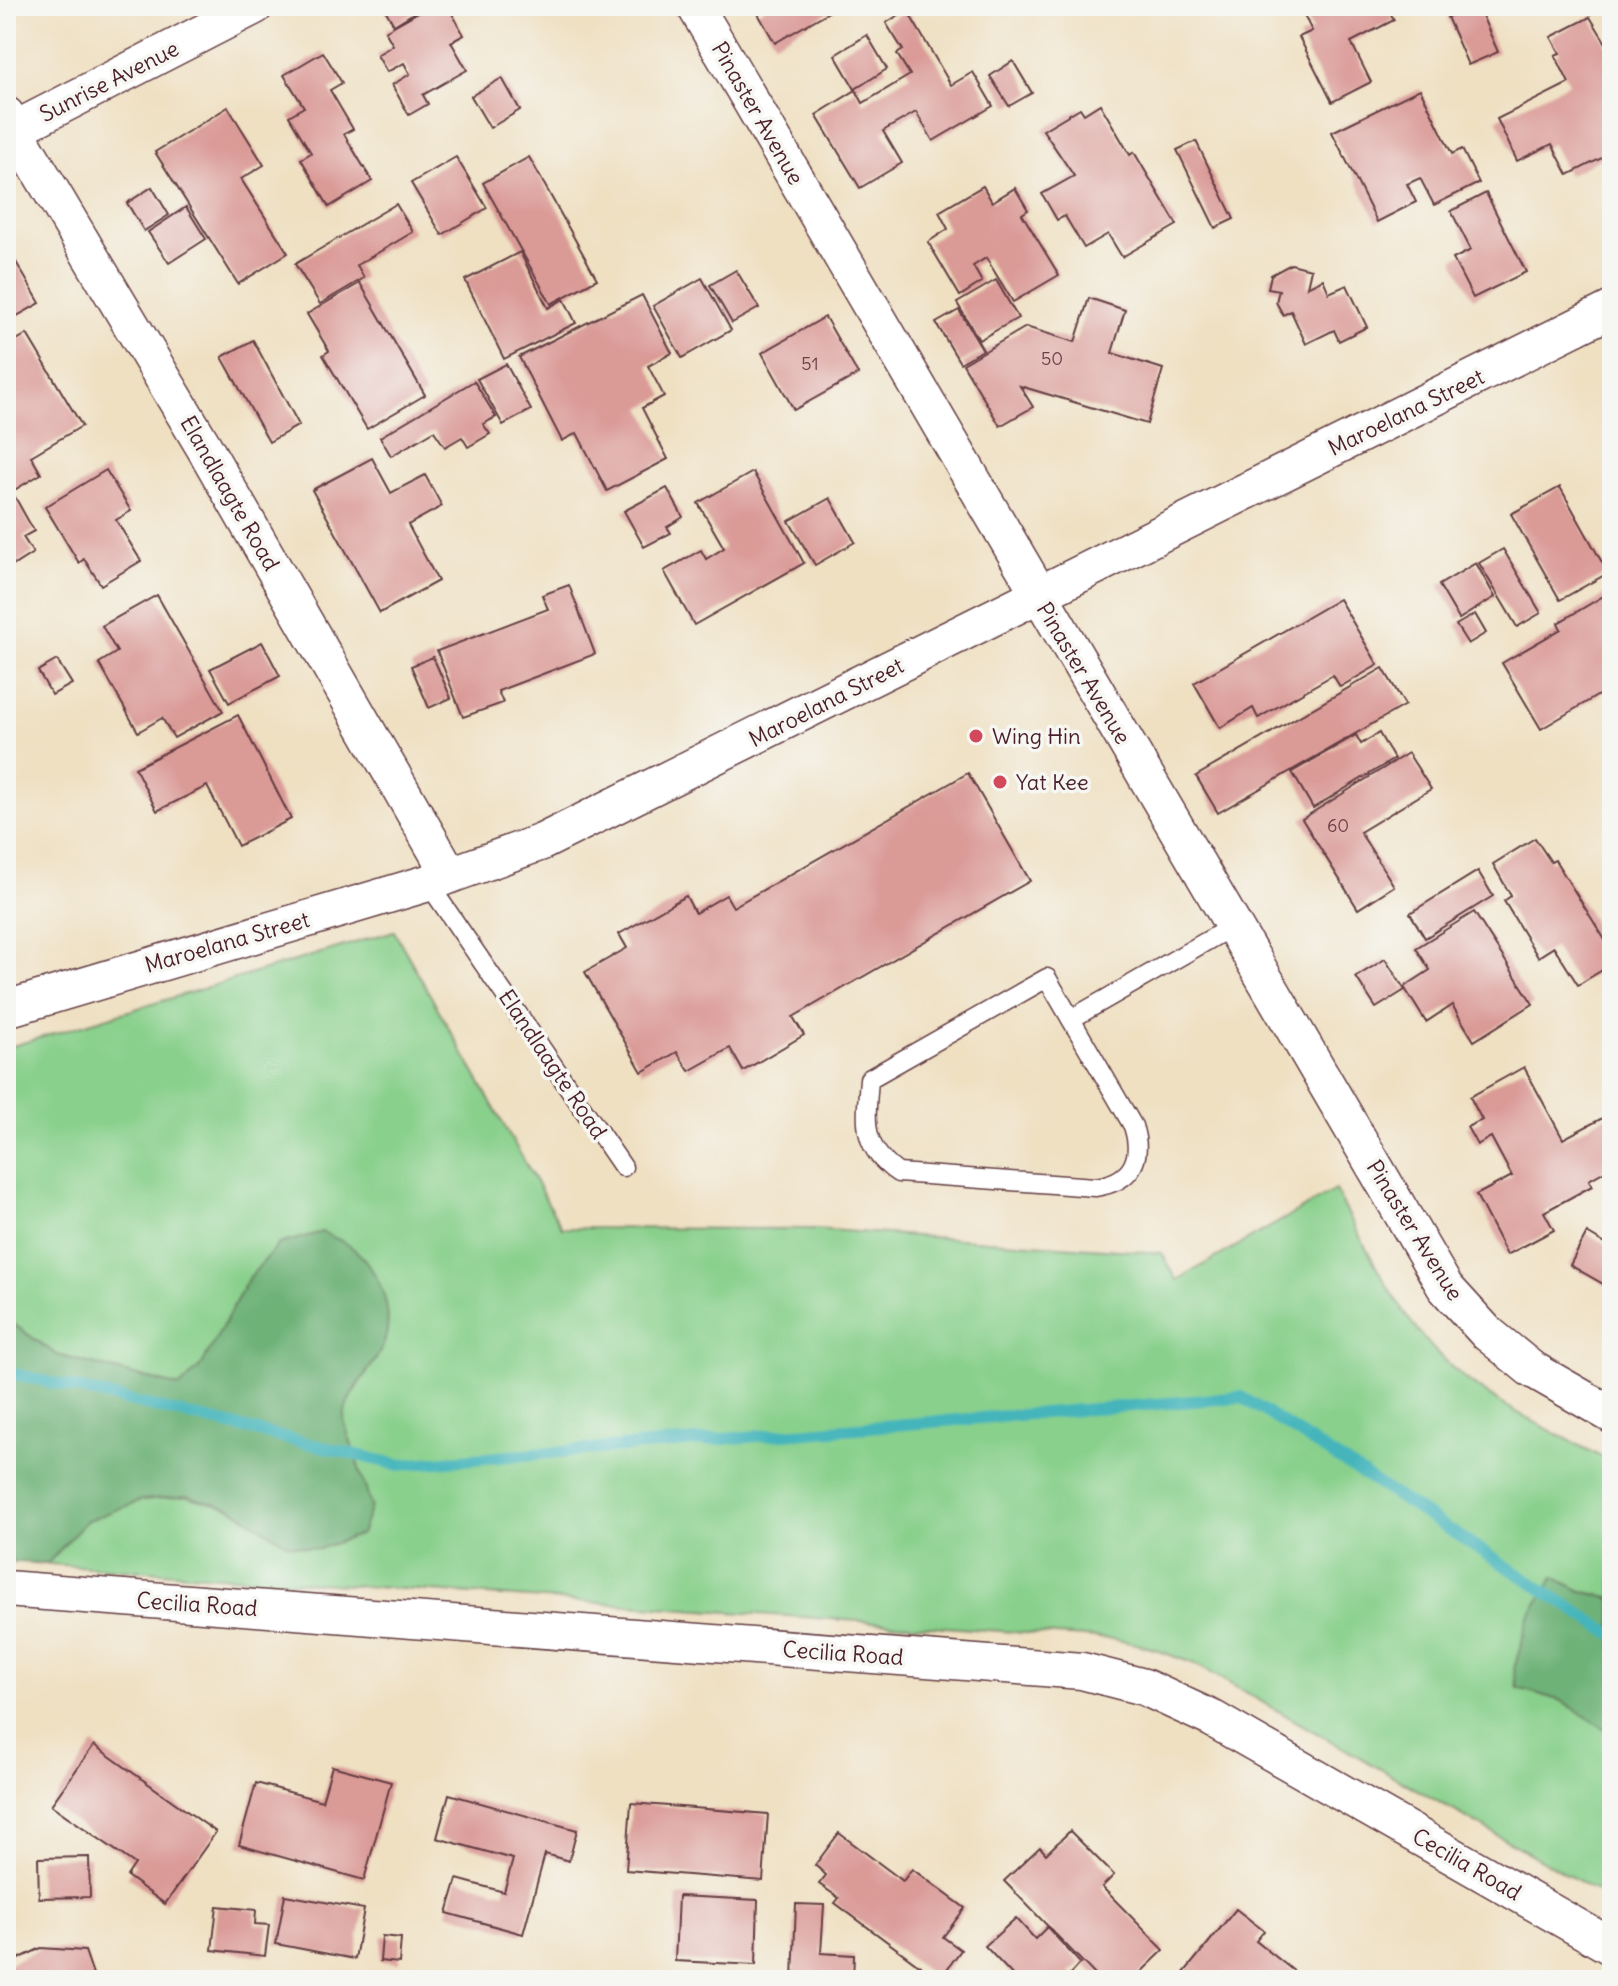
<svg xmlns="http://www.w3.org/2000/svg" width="1618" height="1986" font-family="Delius,sans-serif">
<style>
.green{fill:#89d08c;stroke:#6a785c;stroke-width:2}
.forest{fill:#6eb278;stroke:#5c6852;stroke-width:2}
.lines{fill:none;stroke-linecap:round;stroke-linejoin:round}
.stream{stroke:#45b5bb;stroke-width:12}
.building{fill:#da9a96}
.lane-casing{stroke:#633c42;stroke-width:21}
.street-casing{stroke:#633c42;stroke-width:39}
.lane{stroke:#fff;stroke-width:18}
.street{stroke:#fff;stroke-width:36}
.poi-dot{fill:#d1495b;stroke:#f6f6f2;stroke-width:3}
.labels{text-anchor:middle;stroke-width:7;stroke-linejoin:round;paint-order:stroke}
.number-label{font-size:18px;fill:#6e3e46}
.street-label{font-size:22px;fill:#4a1f2b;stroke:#f6f6f2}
.poi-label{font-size:22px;fill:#4a1f2b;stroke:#f6f6f2;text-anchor:start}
</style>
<rect width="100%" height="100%" fill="#f6f6f2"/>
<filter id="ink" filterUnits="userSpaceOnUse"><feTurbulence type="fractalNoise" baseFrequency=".0125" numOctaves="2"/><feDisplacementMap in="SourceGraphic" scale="16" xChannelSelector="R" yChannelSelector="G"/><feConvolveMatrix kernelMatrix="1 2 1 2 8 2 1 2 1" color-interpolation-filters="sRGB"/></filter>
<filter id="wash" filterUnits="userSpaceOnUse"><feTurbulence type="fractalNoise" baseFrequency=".006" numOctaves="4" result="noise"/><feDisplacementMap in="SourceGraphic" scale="32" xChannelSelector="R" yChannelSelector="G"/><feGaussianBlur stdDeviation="1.8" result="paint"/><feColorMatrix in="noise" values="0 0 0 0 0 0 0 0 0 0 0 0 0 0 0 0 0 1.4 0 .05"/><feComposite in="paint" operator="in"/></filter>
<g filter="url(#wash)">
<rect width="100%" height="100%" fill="#efe0c2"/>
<path class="green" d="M394 931 562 1228 814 1229 1162 1253 1177 1280 1335 1190C1365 1244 1393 1307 1436 1352 1483 1402 1553 1430 1612 1463V1599L1579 1590 1554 1577 1518 1688 1562 1701 1612 1733V1900L1195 1664 1145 1646 1113 1639 47 1564 85 1521 142 1500 187 1496 231 1508 288 1544 344 1421 345 1406 385 1340 248 1279 202 1365 180 1387 57 1355 6 1319V1048Z"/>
<g class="forest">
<path d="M322 1232C331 1237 342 1240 350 1246 376 1265 395 1307 385 1339 377 1369 345 1388 344 1421L371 1506 361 1534 319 1549 288 1544 231 1508 187 1496 142 1500 86 1521 47 1564 6 1561V1319L57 1355 180 1387 202 1365 248 1279 279 1244Z"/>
<polygon points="1554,1577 1579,1590 1612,1599 1612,1733 1562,1701 1518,1688 1514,1669 1529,1617"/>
</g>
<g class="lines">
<polyline class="stream" points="6,1372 399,1465 1242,1397 1612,1634"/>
</g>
<g id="blocks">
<g class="building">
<polygon points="383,6 425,6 394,25"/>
<polygon points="429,6 448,6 464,35 451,42 467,70 423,95 428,104 409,115 392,85 410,74 404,63 387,72 377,55 393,45 385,31"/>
<polygon points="768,6 839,6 775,43 757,12"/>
<polygon points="1318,6 1387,6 1394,20 1351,42 1371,82 1332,102 1299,37 1312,31 1303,13"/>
<polygon points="1472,6 1478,6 1498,52 1468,65 1447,17"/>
<polygon points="907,10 951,85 973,72 993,106 933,141 916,112 883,131 902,163 860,188 816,115 856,90 863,103 910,75 897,54 903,50 886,23"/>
<polygon points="1590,17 1612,53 1612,153 1568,175 1552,144 1517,161 1497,119 1569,83 1555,55 1560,53 1551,37"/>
<polygon points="867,35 887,69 855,89 835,55"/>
<polygon points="323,52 342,83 330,90 353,129 344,134 372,181 329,207 301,159 311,153 289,116 304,107 284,75"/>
<polygon points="1013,61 1032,93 1009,106 990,76"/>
<polygon points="502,78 520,110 490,128 471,96"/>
<polygon points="1420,89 1452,154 1462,149 1479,183 1434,205 1420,178 1407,184 1416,202 1377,222 1332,132"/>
<polygon points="1100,104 1130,155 1134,152 1177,225 1122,257 1108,234 1084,248 1065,216 1057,220 1042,194 1074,176 1043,130 1080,108 1084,114"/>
<polygon points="228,107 264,165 241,179 288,253 238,284 155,152"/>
<polygon points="1196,141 1234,219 1215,228 1177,150"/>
<polygon points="456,157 487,208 442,235 411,183"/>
<polygon points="529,157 597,279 551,304 483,183"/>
<polygon points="983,186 992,202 1015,188 1028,210 1022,214 1059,275 1013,302 986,258 973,266 982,282 960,296 928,242 948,229 939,212"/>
<polygon points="152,187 169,215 144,231 127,203"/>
<polygon points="1486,193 1526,272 1473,298 1453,259 1471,250 1451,211"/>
<polygon points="396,204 413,232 357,265 364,278 320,304 295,264"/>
<polygon points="186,207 206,239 169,263 148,232"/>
<polygon points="9,250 40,303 6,322 6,251"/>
<polygon points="520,252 548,308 564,299 576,323 504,359 465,280"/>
<polygon points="1291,264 1311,269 1307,287 1323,279 1329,293 1347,285 1367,327 1339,341 1334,330 1306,344 1291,311 1283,315 1276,302 1279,290 1268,288 1271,275"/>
<polygon points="736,270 759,308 732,323 710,285"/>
<polygon points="702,278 731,330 682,358 653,306"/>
<polygon points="996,280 1018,318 979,340 957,303"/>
<polygon points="360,283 425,395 367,429 323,355 329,351 307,314"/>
<polygon points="642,295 672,353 648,366 664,396 642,408 668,459 607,491 577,433 562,441 519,357"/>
<polygon points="1089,298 1125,310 1112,353 1163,369 1147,424 1020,386 1033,407 1000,426 963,364 1026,327 1075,342"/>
<polygon points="959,310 983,350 960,363 936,323"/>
<polygon points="825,317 858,374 794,410 762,353"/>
<polygon points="27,334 82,426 31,456 41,474 6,495 6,346"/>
<polygon points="253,340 299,425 269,442 222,357"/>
<polygon points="506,364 531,410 503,425 477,379"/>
<polygon points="474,381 496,417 483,424 490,434 468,447 462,437 445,447 434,431 391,456 380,437"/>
<polygon points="372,458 391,493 425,475 442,506 408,525 438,581 380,613 312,490"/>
<polygon points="106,470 131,511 116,520 141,561 101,585 84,559 79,563 45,507"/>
<polygon points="753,472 804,563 694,625 664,571 701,550 706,559 724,548 698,503"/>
<polygon points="1560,487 1608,573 1560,600 1511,514"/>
<polygon points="667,488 683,517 667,527 671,533 644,547 624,511"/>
<polygon points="15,497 34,531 23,537 33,553 14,565 6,552 6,502"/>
<polygon points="830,498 855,542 815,565 789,521"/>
<polygon points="1503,549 1541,613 1517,627 1479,563"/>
<polygon points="1476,563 1495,597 1459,619 1439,585"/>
<polygon points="569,585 595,654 498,691 503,703 463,717 437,651 548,609 542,595"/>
<polygon points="1612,591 1612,687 1541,729 1502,663 1561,629 1558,623"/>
<polygon points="157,595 223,711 174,738 162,718 138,732 99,663 117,652 102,626"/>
<polygon points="1339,599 1378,665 1340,687 1333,675 1258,718 1253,708 1220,728 1194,683"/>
<polygon points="1475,614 1486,633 1468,644 1456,625"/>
<polygon points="262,642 280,676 229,703 210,669"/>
<polygon points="433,657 451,698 429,708 411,666"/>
<polygon points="57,660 72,684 52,695 38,671"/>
<polygon points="1383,668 1405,705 1218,813 1196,776"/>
<polygon points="238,715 291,819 238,846 207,786 157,811 135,768"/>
<polygon points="1379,733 1394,759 1313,808 1292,772 1356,735 1361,744"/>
<polygon points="1408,753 1431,789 1360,832 1394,886 1358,909 1302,819"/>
<polygon points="968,773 1030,881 793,1017 804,1035 743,1071 730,1048 689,1071 677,1052 642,1072 585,972 627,948 619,934 686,896 695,913 726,895 733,907"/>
<polygon points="1535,838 1551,862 1555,860 1612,951 1612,964 1578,985 1554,947 1538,957 1504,901 1511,896 1493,864"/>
<polygon points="1478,871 1493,896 1425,938 1410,913"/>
<polygon points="1474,912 1533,1004 1474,1041 1452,1005 1426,1022 1404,987 1430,970 1416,948"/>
<polygon points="1385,959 1405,990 1376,1008 1356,977"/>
<polygon points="1524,1067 1563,1139 1612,1113 1612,1167 1589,1180 1592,1186 1544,1212 1554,1230 1507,1255 1476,1195 1512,1176 1491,1137 1477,1145 1467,1127 1482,1120 1470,1097"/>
<polygon points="1587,1233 1612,1248 1612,1289 1570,1265"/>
<polygon points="94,1745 216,1832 165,1904 127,1876 135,1864 51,1805"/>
<polygon points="332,1766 391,1782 364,1880 239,1845 256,1783 322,1801"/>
<polygon points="449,1794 577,1830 569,1861 545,1854 523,1934 447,1913 457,1879 504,1892 513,1859 437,1838"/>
<polygon points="631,1803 768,1814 763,1881 626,1870"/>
<polygon points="1070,1831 1114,1875 1102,1887 1164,1950 1133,1980 1100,1980 1004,1881 1040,1847 1046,1854"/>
<polygon points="839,1833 903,1881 912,1869 965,1908 943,1937 961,1950 939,1980 835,1903 839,1898 819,1884 826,1875 815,1865"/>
<polygon points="89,1857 90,1897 39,1898 38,1858"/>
<polygon points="285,1895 364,1909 355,1959 276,1944"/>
<polygon points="678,1896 758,1900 756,1965 675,1961"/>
<polygon points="796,1904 824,1905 821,1953 854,1955 853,1980 793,1979"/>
<polygon points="217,1906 256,1910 255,1924 269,1925 265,1956 212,1950"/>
<polygon points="1236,1909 1264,1931 1256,1941 1305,1980 1189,1980 1183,1974"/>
<polygon points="1016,1918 1035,1939 1047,1927 1080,1963 1070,1974 1076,1980 1017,1980 985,1946"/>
<polygon points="382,1936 401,1938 399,1963 380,1961"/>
<polygon points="41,1948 85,1951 95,1980 6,1980 6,1965"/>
</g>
</g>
</g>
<g filter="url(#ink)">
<use href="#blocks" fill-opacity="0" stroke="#633c42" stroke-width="2"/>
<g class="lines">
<g class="lane-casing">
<g id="lane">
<polyline points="428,883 623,1167"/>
<path d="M1047 978 1133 1126C1144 1160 1131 1182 1095 1187L898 1173C860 1146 866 1121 869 1079Z"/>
<polyline points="1071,1019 1233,926"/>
</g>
</g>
<g class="street-casing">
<g id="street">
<polyline points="695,6 1445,1287 1486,1332 1530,1368 1612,1415"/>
<polyline points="6,115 204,447 450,875"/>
<polyline points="6,134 255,6"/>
<polyline points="6,1009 428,883 542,842 1612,309"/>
<polyline points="6,1589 1082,1671 1144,1687 1213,1719 1612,1947"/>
</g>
</g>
<use href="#lane" class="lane"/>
<use href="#street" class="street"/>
</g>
</g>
<g class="poi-dot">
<circle cx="976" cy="736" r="8"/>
<circle cx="1000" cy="782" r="8"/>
</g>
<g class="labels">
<g class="number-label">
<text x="1052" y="365">50</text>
<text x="810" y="370">51</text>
<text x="1338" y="832">60</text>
</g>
<g class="street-label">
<text transform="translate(109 81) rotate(-27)" y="8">Sunrise Avenue</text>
<text transform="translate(758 113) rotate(60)" y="8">Pinaster Avenue</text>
<text transform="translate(1406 412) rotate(-26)" y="8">Maroelana Street</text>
<text transform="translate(230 493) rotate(60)" y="8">Elandlaagte Road</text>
<text transform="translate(1084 673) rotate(59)" y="8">Pinaster Avenue</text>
<text transform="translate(826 702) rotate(-27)" y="8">Maroelana Street</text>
<text transform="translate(227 942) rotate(-16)" y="8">Maroelana Street</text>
<text transform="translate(553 1064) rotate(56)" y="8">Elandlaagte Road</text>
<text transform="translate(1415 1230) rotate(58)" y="8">Pinaster Avenue</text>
<text transform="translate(197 1604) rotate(4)" y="8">Cecilia Road</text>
<text transform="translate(843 1653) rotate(4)" y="8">Cecilia Road</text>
<text transform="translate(1467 1864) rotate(30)" y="8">Cecilia Road</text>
</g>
<g class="poi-label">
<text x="992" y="744">Wing Hin</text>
<text x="1016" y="790">Yat Kee</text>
</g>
</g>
<rect width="1618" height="1986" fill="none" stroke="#f6f6f2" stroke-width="32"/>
</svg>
